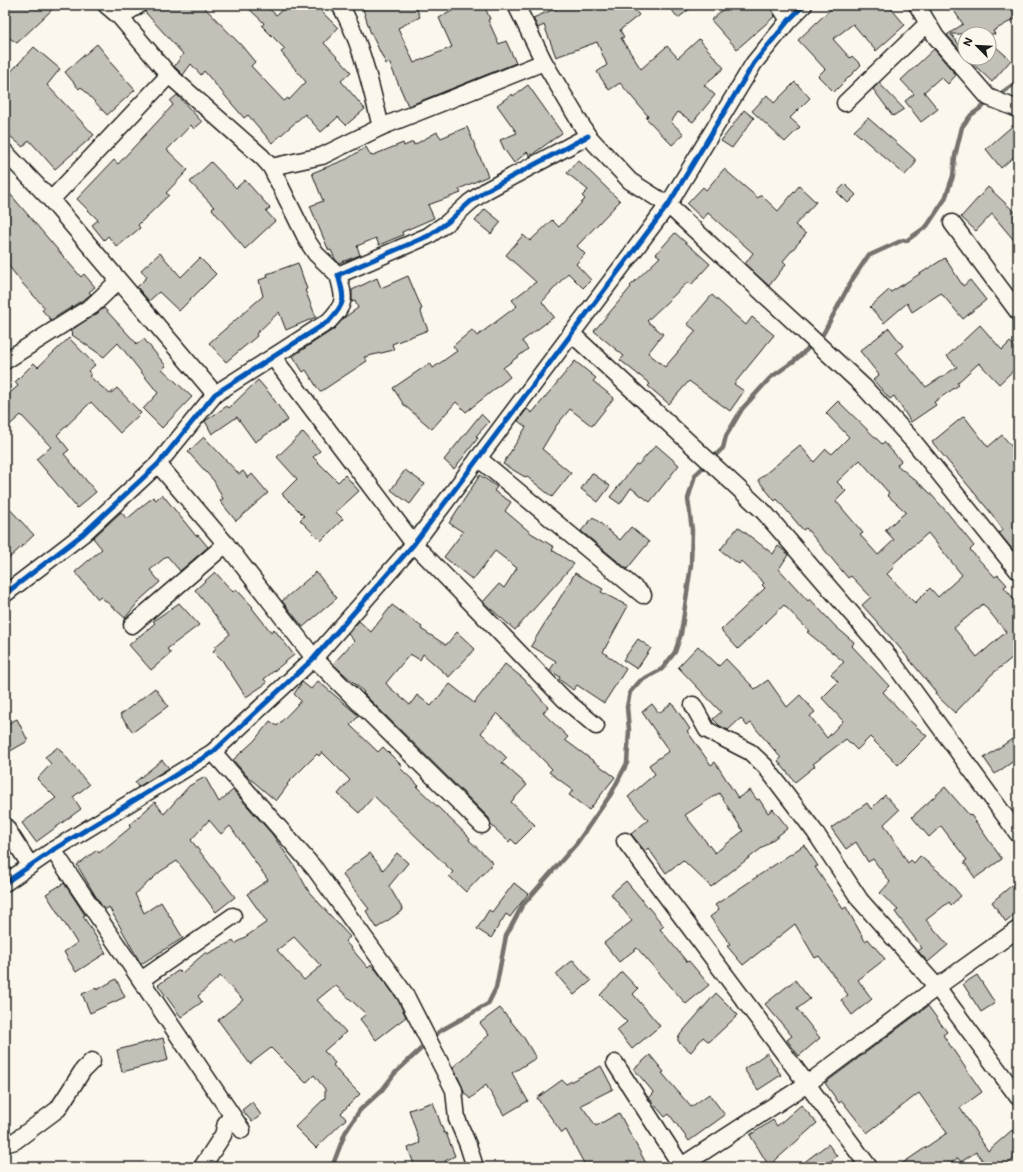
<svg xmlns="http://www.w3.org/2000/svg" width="1023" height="1172" font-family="Mali,sans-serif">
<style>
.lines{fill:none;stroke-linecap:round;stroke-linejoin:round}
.stream{stroke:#74726e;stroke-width:4.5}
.building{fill:#c3c0b8;stroke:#1c1c1c;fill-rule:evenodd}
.minor-casing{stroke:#1c1c1c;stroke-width:19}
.minor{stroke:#fbf7ec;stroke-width:16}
.cycleway-casing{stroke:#fbf7ec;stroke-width:8}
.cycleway{stroke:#0057b8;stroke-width:5}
</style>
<rect width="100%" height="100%" fill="#fbf7ec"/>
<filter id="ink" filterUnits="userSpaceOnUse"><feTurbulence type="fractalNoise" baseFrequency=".025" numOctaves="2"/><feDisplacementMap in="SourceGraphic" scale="8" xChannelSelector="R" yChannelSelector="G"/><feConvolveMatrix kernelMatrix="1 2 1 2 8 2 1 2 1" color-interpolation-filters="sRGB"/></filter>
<g filter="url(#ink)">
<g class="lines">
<g class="stream">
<polyline points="997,96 1018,81"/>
<polyline points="332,1167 345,1133 360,1110 382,1090 395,1073 440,1031 488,1004 496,988 506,936 522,906 577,843 611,794 627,763 629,730 627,707 630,692 640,681 662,669 675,652 681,634 691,565 692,530 688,499 695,475 723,448 726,436 742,409 770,378 794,361 822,336 852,280 868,256 903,240 906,241 927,226 945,199 953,176 955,156 962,127 971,115 989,102"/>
</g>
</g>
<g class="building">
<polygon points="5,5 57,5 17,43 5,35 5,24 9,18 5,14"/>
<polygon points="148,5 202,5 241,45 255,62 251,66 284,101 288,98 289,100 306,82 281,52 285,49 262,26 264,23 245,5 265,5 276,15 288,5 328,5 321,11 338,28 324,43 351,72 341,81 365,109 346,125 338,117 321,132 305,114 272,143 248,115 244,118 204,71 201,75 191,64 183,75 176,68 174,67 183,54 145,12"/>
<polygon points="374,5 415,5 420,17 398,28 414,63 452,47 439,18 463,5 484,5 490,19 488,20 499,44 506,41 516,63 408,106 389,62 386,64 370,31 363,9"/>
<polygon points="564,5 631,5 639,15 620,30 624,37 621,38 641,69 667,46 678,58 699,39 724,68 704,85 715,95 693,122 678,112 671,122 684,134 672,145 646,118 648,116 620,83 609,90 597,72 607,65 597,42 556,57 544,25 538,28 533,18"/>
<polygon points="668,5 695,5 678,18"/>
<polygon points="728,5 770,5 775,16 737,49 711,20"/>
<polygon points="835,5 888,5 905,25 876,51 853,24 833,39 850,58 852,56 861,65 834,92 818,76 825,69 798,40"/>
<polygon points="950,5 1018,5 1018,17 993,31 995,34 951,34 965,53 965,56 947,35 963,24"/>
<polygon points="989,41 1011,60 992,82 967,58 989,58"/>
<polygon points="97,44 111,61 110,62 135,90 107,115 81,87 79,89 65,72"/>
<polygon points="34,47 60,69 47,85 94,135 55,169 29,140 23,147 5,132 5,78"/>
<polygon points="934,49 956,75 948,84 941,77 924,92 938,109 921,122 905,101 914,94 901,80"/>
<polygon points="795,82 810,98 790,118 800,127 785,142 752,111 767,95 774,103"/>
<polygon points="879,83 904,109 893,116 873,89"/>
<polygon points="528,85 562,133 530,156 527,152 514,163 504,149 500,140 517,133 497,105 512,94 513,96"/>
<polygon points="177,95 202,122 194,129 191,125 167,150 188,170 166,193 169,195 138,225 140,228 117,247 108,236 104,240 92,225 98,220 77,199 114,160 118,164 173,105 170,101"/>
<polygon points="744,110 754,118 732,148 721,141"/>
<polygon points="868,118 915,159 915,164 905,175 854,131"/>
<polygon points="1018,121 1018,153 1001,168 986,149"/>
<polygon points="467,127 488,176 459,189 461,193 428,205 434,218 402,232 403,235 379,245 376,238 357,246 360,255 339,263 335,259 331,250 329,251 310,206 323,201 312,173 347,159 366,147 371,156 403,143 404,146 413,142 414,145 437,132 441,138"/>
<polygon points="578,160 620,201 577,246 585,254 576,264 591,280 583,288 568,273 542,302 554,317 522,341 528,349 503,368 510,377 466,412 456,402 432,429 404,405 393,388 430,363 433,368 457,351 453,346 472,330 477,336 517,306 512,300 536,282 506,255 523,235 530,241 552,220 559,227 585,199 582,196 588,190 567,173"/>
<polygon points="211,162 236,188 245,180 270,208 266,211 275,221 245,249 212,209 214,207 190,182"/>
<polygon points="724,169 758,198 761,195 778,211 799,186 816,202 795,225 806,234 783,261 786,264 769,286 745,264 753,253 708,213 703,219 687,204 703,187 706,190"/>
<polygon points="845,184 856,195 848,203 837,192"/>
<polygon points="988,187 1018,215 1018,245 992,214 976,231 961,217"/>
<polygon points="5,188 81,277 84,274 95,287 89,292 91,294 86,298 51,320 42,310 45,308 22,283 5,261"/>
<polygon points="485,209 501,222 491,234 475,221"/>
<polygon points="675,233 710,264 691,285 688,282 647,321 663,334 648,353 665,367 696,331 687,324 712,295 746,325 752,317 774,335 734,384 744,391 730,411 689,381 669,404 648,386 650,384 620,360 624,356 594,331 631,287 630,286 660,257 656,254"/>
<polygon points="160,253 181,277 200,258 216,274 179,311 159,292 149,301 137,287 147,277 141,270"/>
<polygon points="945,258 963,286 970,280 986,300 963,319 941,293 912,312 907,303 884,323 870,307 889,290 891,292"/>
<polygon points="298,263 307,289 305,290 316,317 286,330 279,312 256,334 257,336 226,362 209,343 263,296 259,280 268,277 267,274"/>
<polygon points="408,276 422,309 420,310 428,330 392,344 394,350 364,357 367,361 320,392 306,370 303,372 293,356 334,329 345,317 358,308 355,301 352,302 352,290 377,278 381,288"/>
<polygon points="104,308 137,344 144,339 166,366 162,369 192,397 162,428 143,409 158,393 118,343 104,357 72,335 73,334 70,331"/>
<polygon points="980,325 1002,350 1010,342 1018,350 1018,366 999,384 979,363 957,383 959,385 934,402 936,405 911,422 894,396 890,399 873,380 879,375 860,351 889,328 903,346 896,352 926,387 957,367 947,356"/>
<polygon points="69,338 95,365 88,371 91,374 89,376 110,394 117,388 141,413 120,433 91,402 57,435 69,450 64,454 96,492 77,508 36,459 51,447 21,415 5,429 5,397 18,386 15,382 34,363 38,367"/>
<polygon points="575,361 596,378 593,381 614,398 592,426 570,409 556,426 542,449 571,473 552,497 526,476 525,477 503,464 526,427 518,421 527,409 532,413"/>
<polygon points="258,380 270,394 288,420 255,442 237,417 212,434 205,421 227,406 229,408"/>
<path d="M838 401 882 444 884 442 901 461 897 465 927 490 946 511 974 546 970 550 995 577 998 575 1007 585 1004 587 1018 604V653L991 675 955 713 935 694 936 692 899 647 862 605 871 597 851 576 848 578 806 528 803 530 777 499 775 501 758 480 800 445 814 462 826 449 832 454 849 437 826 413ZM860 460 889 493 887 495 906 512 885 530 894 540 878 555 860 535 863 533 836 501 846 491 837 482ZM928 533 962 575 938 597 930 588 915 603 887 574 895 566 893 564ZM983 604 1006 632 977 657 954 628Z"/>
<polygon points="481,414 489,422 476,436 478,438 454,469 444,460"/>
<polygon points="964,416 988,447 1002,435 1018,454 1018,556 999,533 1003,530 991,513 932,442"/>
<polygon points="303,432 320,451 313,457 338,482 345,475 359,491 336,512 343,519 321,541 300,520 304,516 282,494 297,479 277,457"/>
<polygon points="204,437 239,474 243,471 248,478 252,474 268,493 236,521 220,501 223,499 214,481 188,452"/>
<polygon points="656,445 679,465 650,502 631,488 620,504 610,497 636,464 638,465"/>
<polygon points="405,470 425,484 410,504 391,490"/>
<polygon points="592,473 610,486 598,502 581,489"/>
<polygon points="480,475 497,487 494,491 511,502 505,511 531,533 554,547 552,550 574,564 515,630 483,602 499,584 504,588 517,568 495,551 473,580 444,557 463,532 449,523"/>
<polygon points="162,494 196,536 198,535 208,547 180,571 167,556 150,570 160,582 140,600 125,618 101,597 98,599 75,572 102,549 93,538 121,512 127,519 153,497 156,500"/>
<polygon points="5,504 34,535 5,562"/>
<polygon points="593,517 620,540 631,527 649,542 627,569 581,531"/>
<polygon points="738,527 773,554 778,546 786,552 788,555 779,569 808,601 810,599 836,627 854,642 852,646 889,686 883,692 909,720 927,736 898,765 870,737 857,750 846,739 813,764 815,766 795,782 778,761 781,758 751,723 747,726 741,718 728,730 720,726 713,719 721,712 678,667 698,646 719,666 726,659 755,689 768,680 787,707 800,695 815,712 810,716 827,738 843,721 822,698 838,682 831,674 844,662 807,632 809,631 784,605 738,649 721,630 765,588 762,585 764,583 741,561 739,564 720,550"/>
<polygon points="215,572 233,592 236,589 253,607 252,608 271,632 274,629 294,655 264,679 267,683 246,697 222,660 213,651 216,648 215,647 230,634 195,590"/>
<polygon points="316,572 337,598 303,627 282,601"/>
<polygon points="575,573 603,589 601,592 628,606 603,652 626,669 604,703 577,685 573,690 559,679 560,677 550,670 556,661 531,646"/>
<polygon points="179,603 199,625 167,649 171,653 151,670 129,645 155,623 153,621"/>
<polygon points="392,605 422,627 421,629 446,645 457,632 475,649 449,677 423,654 420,660 410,654 386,683 389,687 410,705 417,695 431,706 450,684 474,703 505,664 524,679 548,707 543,713 568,737 565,740 615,777 589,810 569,795 573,790 549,772 552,769 497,713 481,733 507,758 502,763 527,785 511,802 535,825 516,844 511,839 509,842 491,825 489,818 363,693 364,692 333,664 354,641 348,634 359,621 371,632"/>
<polygon points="638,639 651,648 637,669 623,660"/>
<polygon points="318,681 359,716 350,725 378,752 383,747 402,766 400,768 419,786 417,787 470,838 469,840 493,863 466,892 449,876 453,872 374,796 359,813 338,794 350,780 322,752 319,756 317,754 287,784 288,785 276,801 247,776 233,760 254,741 270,721 277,726 301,701 294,694 302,682 311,689"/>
<polygon points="155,688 168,706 133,732 120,715"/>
<path d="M672 703 690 729 687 731 711 765 715 762 738 798 750 790 757 800 759 799 768 813 773 809 788 828 711 887 683 860 666 873 648 848 645 851 631 834 648 820 628 797 655 774 649 765 669 751 642 712 652 704 659 713ZM719 793 743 831 715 853 685 815Z"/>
<polygon points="17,719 28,741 5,754 5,725"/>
<polygon points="1018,735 1018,758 995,774 984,758"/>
<polygon points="58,747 89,785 73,797 81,809 36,842 22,823 56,798 37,779 51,764 45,757"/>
<polygon points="162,760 169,768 138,787 135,782"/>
<path d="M205 777 219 802 233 790 272 834 294 865 309 892 350 937 345 941 368 968 371 965 376 970 398 1000 406 1017 376 1040 360 1019 366 1014 336 986H334L317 1000 346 1032 324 1051 335 1063 333 1065 341 1075 360 1094 341 1113 346 1119 316 1148 295 1127 325 1098V1089L314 1075 306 1083 271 1048 250 1064 218 1020 243 1000 220 976 198 996 202 1002 181 1017 158 985 179 970 182 973 206 952 207 954 233 941 235 944 267 922 247 894 268 880 230 826 221 834 209 820 191 840 235 897 216 912 177 861 161 871 135 894 144 913 161 902 183 938 141 964 109 907 105 910 101 905 77 865 97 850 99 853 131 827 129 825 155 802 164 814 189 786ZM294 937 321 966 304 980 277 950Z"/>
<polygon points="945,787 970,816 971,815 1002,859 975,878 964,862 967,860 941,826 929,837 912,817"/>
<polygon points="885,795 899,810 884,824 908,863 911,860 914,863 920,856 944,876 961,896 951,905 949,902 926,920 948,945 928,962 918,951 922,948 895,912 898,910 880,893 890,882 873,859 868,862 856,842 846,849 831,828 867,803 871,809"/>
<polygon points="804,845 818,866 815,867 843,909 846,907 865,941 868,939 885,959 858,980 872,999 852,1015 841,1000 848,995 819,956 815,958 795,924 743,965 727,946 730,944 710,917 719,910 715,905"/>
<polygon points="370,853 383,870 397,853 408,863 389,886 403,910 377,928 366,911 369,909 342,874"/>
<polygon points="1018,880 1018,912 1006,922 992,902"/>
<polygon points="626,881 664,926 660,929 687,962 689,961 709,985 686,1004 637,948 619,962 604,943 632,921 611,894"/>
<polygon points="64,883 85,915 83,916 106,953 76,972 64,952 77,943 46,894"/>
<polygon points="514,883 528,894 510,917 506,914 491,938 477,929 489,910 492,912"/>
<polygon points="573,960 591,981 574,995 556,974"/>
<polygon points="622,972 638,989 633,994 660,1026 632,1049 617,1030 627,1022 600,995"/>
<polygon points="977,975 995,1003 981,1012 963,984"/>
<polygon points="116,979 125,997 90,1013 82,994 96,988 97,990"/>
<polygon points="795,980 810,999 797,1009 820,1038 799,1056 787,1040 792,1036 765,1004"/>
<polygon points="716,993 738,1015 709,1042 703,1037 691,1052 678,1041 678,1037"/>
<polygon points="928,1006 947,1032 943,1035 982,1092 960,1108 988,1151 1012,1130 1018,1138 1018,1155 1004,1167 988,1167 976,1152 961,1162 958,1158 945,1167 897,1167 947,1133 919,1093 867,1133 842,1101 839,1103 825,1083"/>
<polygon points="500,1008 523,1036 536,1058 512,1073 528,1101 504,1115 486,1085 470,1099 464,1092 462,1086 453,1067 489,1035 480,1023"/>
<polygon points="163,1038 168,1060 122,1072 117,1050"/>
<polygon points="767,1053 781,1075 758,1090 744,1069"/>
<polygon points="650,1055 664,1072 662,1073 691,1107 709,1094 725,1115 689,1141 669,1114 665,1117 649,1098 654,1093 634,1069"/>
<polygon points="601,1066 613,1089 581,1105 596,1126 619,1113 648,1167 586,1167 566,1130 562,1133 537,1098 562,1080 566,1084"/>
<polygon points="252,1102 261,1115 252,1122 242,1110"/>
<polygon points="433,1102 444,1133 446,1133 455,1156 445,1161 448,1167 415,1167 408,1148 420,1143 409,1110"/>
<polygon points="801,1105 817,1123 769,1166 750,1135 773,1120 777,1126"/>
<polygon points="828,1144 837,1156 823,1167 798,1167"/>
</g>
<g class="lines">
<g class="minor-casing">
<g id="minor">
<polyline points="106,5 120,17 169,75 262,157 271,167 308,242 316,254 338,275"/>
<path d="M340 5C362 43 370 84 381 127"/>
<polyline points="516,5 544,62 588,136 630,181 668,205 863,386 914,442 1018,571"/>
<polyline points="779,5 789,20"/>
<polyline points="917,5 936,37 988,97 1018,109"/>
<polyline points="120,17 139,5"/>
<polyline points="845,103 927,24"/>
<polyline points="5,152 51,200 215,394"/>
<polyline points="271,167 322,156 381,127 544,62"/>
<polyline points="51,200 169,75"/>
<polyline points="952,223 1018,312"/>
<polyline points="571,333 764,512 889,657 1018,834"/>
<polyline points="273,357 414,544 564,699 596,726"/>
<polyline points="5,361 92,306 118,281"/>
<polyline points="478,458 643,595"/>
<polyline points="158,464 226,544 314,658 482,825"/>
<path d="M5 594 83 534 158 464 215 394 329 321C346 303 345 299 338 275L428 236 448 222 470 202 487 190 588 136"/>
<polyline points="132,625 226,544"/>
<polyline points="693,705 707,730 750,752 765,766 815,832 860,900 937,987 1018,1097"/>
<polyline points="213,752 315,869 405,994 454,1090 457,1119 468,1145 475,1167"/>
<polyline points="5,826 30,865"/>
<polyline points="625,841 869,1167"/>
<polyline points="53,850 242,1130"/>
<polyline points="5,883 53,850 213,752 314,658 414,544 668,205 754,63 789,20 804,5"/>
<polyline points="141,980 233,916"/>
<polyline points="615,1063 682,1167"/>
<polyline points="5,1144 15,1141 58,1109 83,1070 92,1061"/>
<polyline points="202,1167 223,1135 226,1123 232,1116"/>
<polyline points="680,1167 807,1084 937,987 1018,929"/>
</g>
</g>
<use href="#minor" class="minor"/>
<g class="cycleway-casing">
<g id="cycleway">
<path d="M5 594 83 534 158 464 215 394 329 321C346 303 345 299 338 275L428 236 448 222 470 202 487 190 588 136"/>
<polyline points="5,883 53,850 213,752 314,658 414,544 668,205 754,63 789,20 804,5"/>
</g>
</g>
<use href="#cycleway" class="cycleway"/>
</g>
</g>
<rect width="1023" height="1172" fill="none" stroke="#fbf7ec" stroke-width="20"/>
<rect x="10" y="10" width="1003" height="1152" fill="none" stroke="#1c1c1c" stroke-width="1.5" filter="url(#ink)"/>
<g transform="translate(977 46) rotate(294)"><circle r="19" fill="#fbf7ec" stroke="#a29f99"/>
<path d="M0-3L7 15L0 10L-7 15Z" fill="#1c1c1c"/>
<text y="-6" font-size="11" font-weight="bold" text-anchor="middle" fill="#1c1c1c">N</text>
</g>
</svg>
